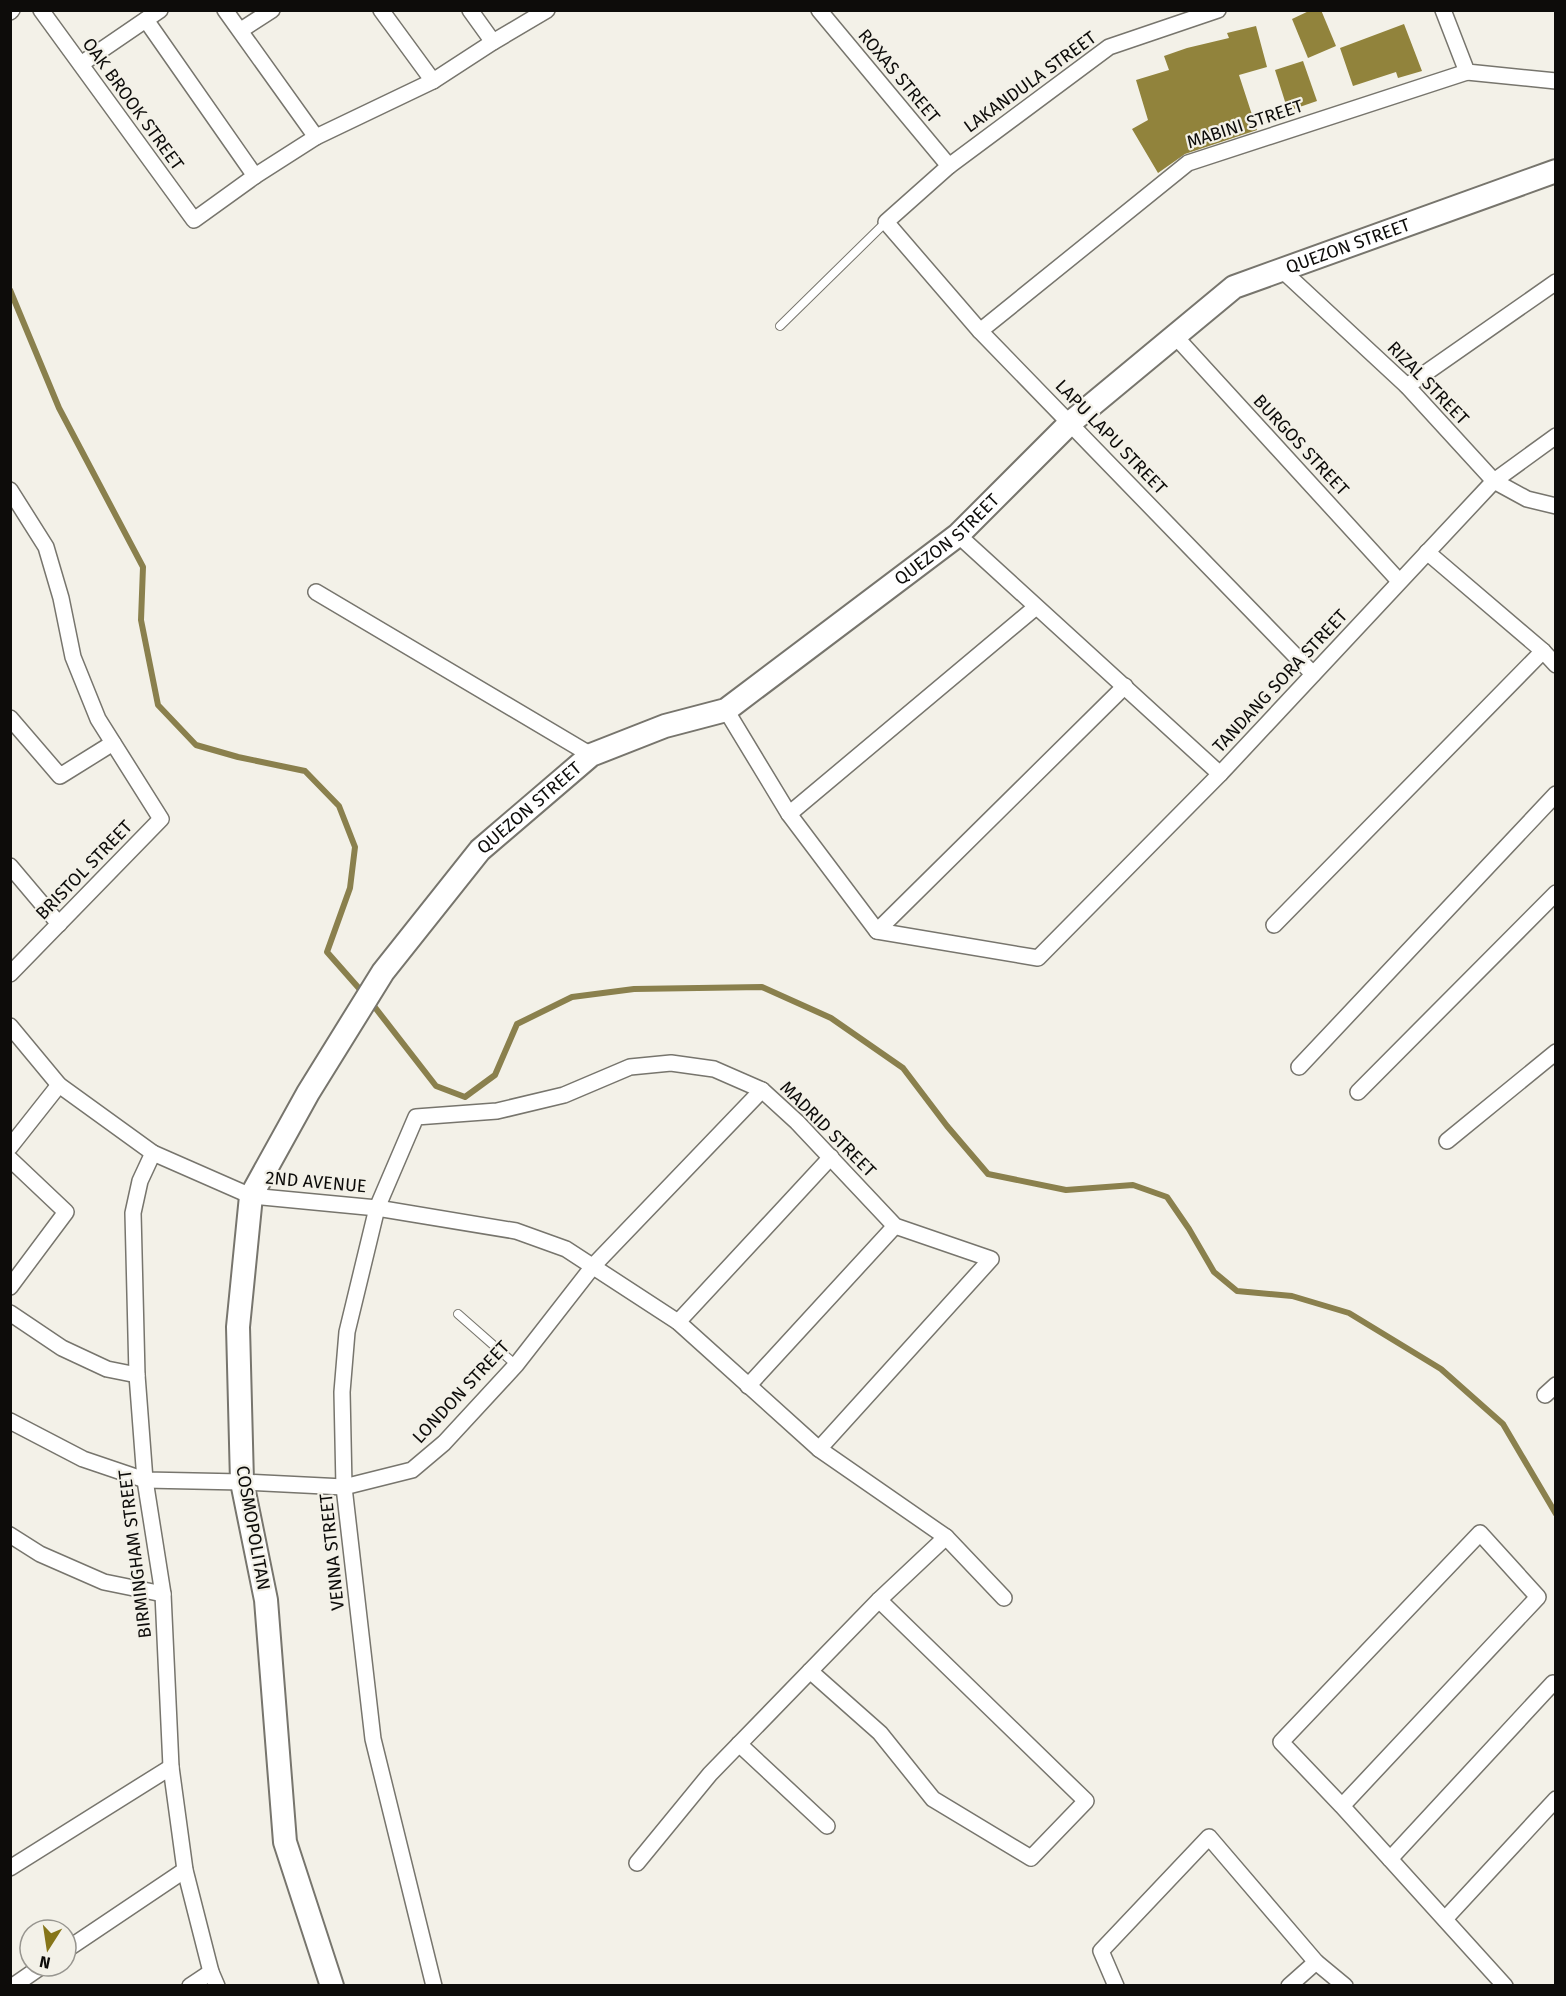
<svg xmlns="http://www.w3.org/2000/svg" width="1566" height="1996" font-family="'Fira Sans',sans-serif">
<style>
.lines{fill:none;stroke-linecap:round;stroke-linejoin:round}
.stream{stroke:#8a804d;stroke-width:6}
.building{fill:#91833c}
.lane-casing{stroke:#77756d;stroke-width:10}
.street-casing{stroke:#77756d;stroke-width:18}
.secondary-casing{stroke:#77756d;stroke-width:26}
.lane{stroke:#fff;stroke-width:8}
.street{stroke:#fff;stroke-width:15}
.secondary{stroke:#fff;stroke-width:22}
.labels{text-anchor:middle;stroke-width:4.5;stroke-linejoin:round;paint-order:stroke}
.street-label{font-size:18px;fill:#0d0c0a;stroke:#f3f1e8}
</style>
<rect width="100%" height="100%" fill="#f3f1e8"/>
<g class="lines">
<g class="stream">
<polyline points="10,290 59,408 143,567 141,620 158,705 196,745 238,757 305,771 339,806 355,847 350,888 327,952 364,994"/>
<polyline points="370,1001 436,1086 465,1097 495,1075 517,1024 572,997 634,989 762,987 831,1018 903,1068 947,1126 988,1174 1066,1190 1133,1185 1167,1197 1189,1229 1214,1272 1237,1291 1292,1296 1349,1313 1441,1369 1503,1424 1556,1514"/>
</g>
</g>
<g class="building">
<polygon points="1311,10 1321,10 1336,46 1308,58 1292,19"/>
<polygon points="1404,24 1422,71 1398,78 1396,72 1353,86 1340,48"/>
<polygon points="1256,26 1267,67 1239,75 1257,130 1185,154 1158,173 1132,129 1148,120 1136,80 1169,70 1164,56 1187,48 1229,38 1227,33"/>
<polygon points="1303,61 1317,101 1288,111 1275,70"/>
</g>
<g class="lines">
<g class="lane-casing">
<g id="lane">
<polyline points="780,326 886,222"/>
<polyline points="458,1314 516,1365"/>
</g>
</g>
<g class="street-casing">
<g id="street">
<polyline points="41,10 194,220 255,176 316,137 433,81 493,42 547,10"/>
<polyline points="225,10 316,137"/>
<polyline points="381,10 433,81"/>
<polyline points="470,10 493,42"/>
<polyline points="819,10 949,166"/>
<polyline points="1218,10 1109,47 949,166 886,222 980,331 1313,674"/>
<polyline points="1443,10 1467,72 1556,81"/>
<polyline points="10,12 12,10"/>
<polyline points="146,20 255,176"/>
<polyline points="241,30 272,10"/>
<polyline points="81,64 160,10"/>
<polyline points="1283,271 1407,386 1494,481 1527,499 1556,506"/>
<polyline points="980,331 1188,163 1467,72"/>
<polyline points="1175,336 1399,581"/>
<polyline points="1407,386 1556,282"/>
<polyline points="10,490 46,547 61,598 73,657 98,719 161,819 10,974"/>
<polyline points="958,535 1220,774"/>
<polyline points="1427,552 1543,651 1556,665"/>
<polyline points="316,592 591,755"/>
<polyline points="726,710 789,814 877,931 1038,958 1220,774 1494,481 1556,436"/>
<polyline points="10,718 60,776 113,743"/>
<polyline points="789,814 1036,607"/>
<polyline points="10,866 59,924"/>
<polyline points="1274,925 1543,651"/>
<polyline points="877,931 1125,686"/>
<polyline points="10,1026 59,1085 153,1153 251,1196 377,1208 516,1231 566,1249 678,1322 819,1449 946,1537 879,1600 710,1774 637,1863"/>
<polyline points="1299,1067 1556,794"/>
<polyline points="1358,1092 1556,893"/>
<polyline points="1447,1141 1556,1052"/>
<polyline points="10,1147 59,1085"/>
<polyline points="153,1153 140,1181 133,1213 137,1375 145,1480 163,1594 171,1767 185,1870 211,1972 217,1986"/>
<polyline points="10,1159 66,1212 10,1287"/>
<polyline points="10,1313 62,1348 107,1369 137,1375"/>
<polyline points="678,1322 831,1157"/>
<polyline points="748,1386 895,1226"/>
<polyline points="1545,1395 1556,1385"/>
<polyline points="10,1421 83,1459 145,1480 242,1482 344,1487 412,1470 444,1443 516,1365 594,1265 762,1090"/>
<polyline points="10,1535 40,1554 104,1582 163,1594"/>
<polyline points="946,1537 1004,1598"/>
<polyline points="810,1671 880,1733 933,1799 1031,1858 1086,1801 879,1600"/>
<polyline points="739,1744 827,1826"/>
<polyline points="1342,1806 1538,1597 1480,1533 1281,1742 1342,1806 1505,1986"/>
<polyline points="1390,1859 1553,1683 1556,1686"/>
<polyline points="10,1868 171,1767"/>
<polyline points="1445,1919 1556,1799"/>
<polyline points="66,1950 185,1870"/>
<polyline points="13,1986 42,1966"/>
<polyline points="190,1986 211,1972"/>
<polyline points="434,1986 373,1739 344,1487 342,1392 347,1332 377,1208 416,1117 497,1111 564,1095 630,1067 671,1063 714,1069 762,1090 797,1122 895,1226 991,1259 819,1449"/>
<polyline points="1116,1986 1101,1951 1209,1837 1316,1962 1345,1986"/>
<polyline points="1289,1986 1316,1962"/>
</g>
</g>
<g class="secondary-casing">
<g id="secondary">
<path id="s1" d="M332 1986 285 1842 266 1600 242 1482 238 1327 251 1196 308 1093 383 972 480 850 591 755 665 726 726 710 958 535 1070 423 1234 287 1556 171"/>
</g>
</g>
<use href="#lane" class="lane"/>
<use href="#street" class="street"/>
<use href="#secondary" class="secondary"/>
</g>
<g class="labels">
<g class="street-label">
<text transform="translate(899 76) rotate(50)" y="6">ROXAS STREET</text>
<text transform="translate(1030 82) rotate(-36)" y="6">LAKANDULA STREET</text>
<text transform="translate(133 104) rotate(54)" y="6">OAK BROOK STREET</text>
<text transform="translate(1245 124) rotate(-18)" y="6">MABINI STREET</text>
<text dy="6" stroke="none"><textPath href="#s1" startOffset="2289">QUEZON STREET</textPath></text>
<text transform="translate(1428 383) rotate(46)" y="6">RIZAL STREET</text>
<text transform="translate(1111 437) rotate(46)" y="6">LAPU LAPU STREET</text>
<text transform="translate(1301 445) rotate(47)" y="6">BURGOS STREET</text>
<text dy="6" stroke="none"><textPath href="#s1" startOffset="1785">QUEZON STREET</textPath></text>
<text transform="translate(1280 681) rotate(-47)" y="6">TANDANG SORA STREET</text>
<text dy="6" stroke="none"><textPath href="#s1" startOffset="1282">QUEZON STREET</textPath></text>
<text transform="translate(84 870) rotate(-46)" y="6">BRISTOL STREET</text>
<text transform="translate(828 1129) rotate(45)" y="6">MADRID STREET</text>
<text transform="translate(316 1182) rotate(5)" y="6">2ND AVENUE</text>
<text transform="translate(461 1392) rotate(-47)" y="6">LONDON STREET</text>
<text transform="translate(253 1528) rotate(80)" y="6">COSMOPOLITAN</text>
<text transform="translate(332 1552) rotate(-96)" y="6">VENNA STREET</text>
<text transform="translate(135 1554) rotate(-97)" y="6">BIRMINGHAM STREET</text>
</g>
</g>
<rect width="1566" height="1996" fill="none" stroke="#0d0c0a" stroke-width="24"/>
<g transform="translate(48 1948) rotate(192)"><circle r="28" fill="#f3f1e8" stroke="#97958f" stroke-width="1.5"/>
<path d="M0-4.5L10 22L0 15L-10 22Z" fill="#867519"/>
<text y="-9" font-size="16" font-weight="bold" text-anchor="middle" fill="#0d0c0a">N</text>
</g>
</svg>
